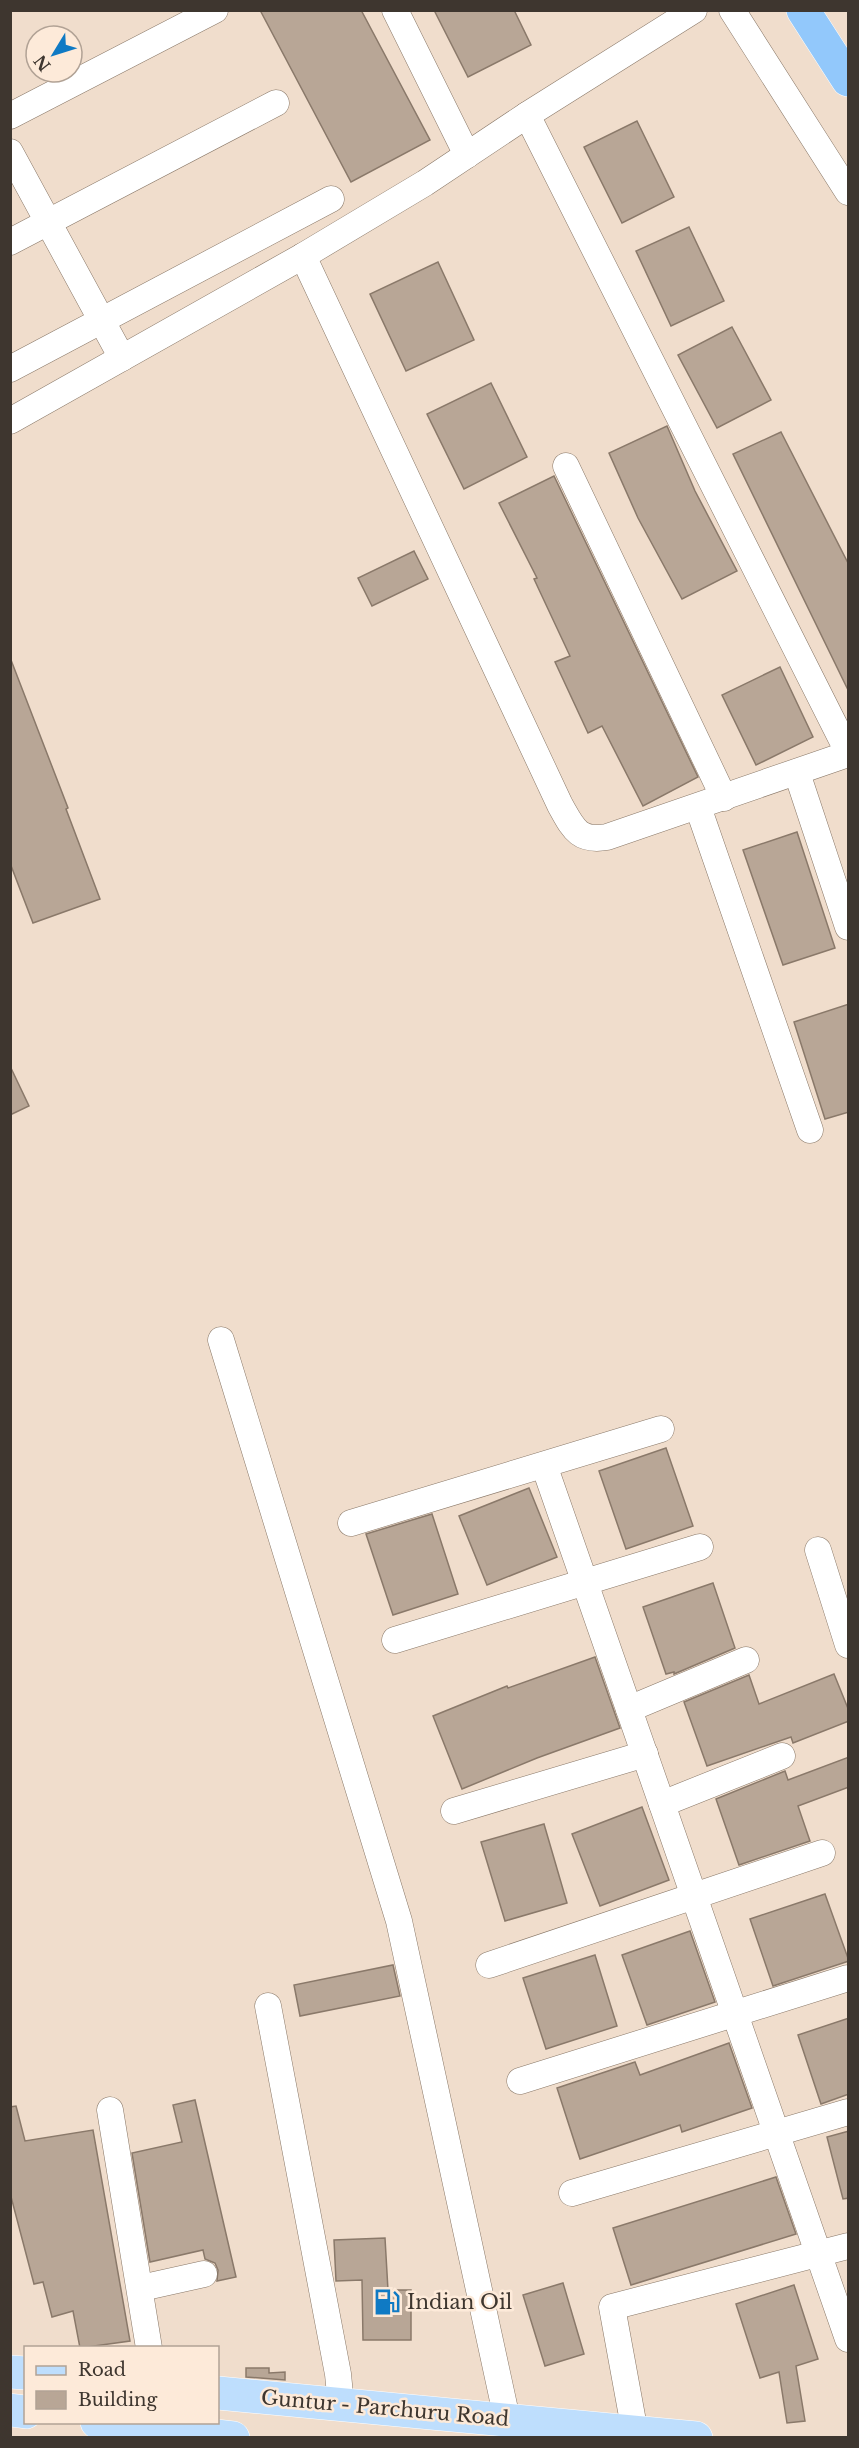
<svg xmlns="http://www.w3.org/2000/svg" width="859" height="2448" font-family="'Libre Baskerville',serif">
<style>
.building{fill:#b8a696;stroke:#8a796a;stroke-width:1.5}
.lines{fill:none;stroke-linecap:round;stroke-linejoin:round}
.minor-casing{stroke:#897868;stroke-width:27}
.major-casing{stroke:#fff;stroke-width:34}
.highway-casing{stroke:#fff;stroke-width:34}
.minor{stroke:#fff;stroke-width:26}
.major{stroke:#bedefd;stroke-width:33}
.highway{stroke:#92c8fb;stroke-width:33}
.labels{text-anchor:middle;stroke-width:5;stroke-linejoin:round;paint-order:stroke}
.poi-label{font-size:20px;fill:#3e362f;stroke:#fdead9;text-anchor:start}
.street-label{font-size:20px;fill:#3e362f;stroke:#fdead9}
</style>
<rect width="100%" height="100%" fill="#f0ddcc"/>
<g class="building">
<polygon points="260,10 361,10 430,140 351,182"/>
<polygon points="434,10 514,10 531,45 468,77"/>
<polygon points="637,121 674,197 622,223 584,147"/>
<polygon points="689,227 724,301 671,326 636,251"/>
<polygon points="438,262 474,340 406,371 370,294"/>
<polygon points="732,327 771,400 717,428 678,355"/>
<polygon points="491,383 527,457 464,489 427,414"/>
<polygon points="667,426 695,491 737,571 682,599 638,518 609,453"/>
<polygon points="781,432 849,565 849,692 733,454"/>
<polygon points="554,476 698,777 643,806 602,726 588,733 555,662 570,656 534,579 537,578 499,503"/>
<polygon points="414,551 428,579 372,606 358,578"/>
<polygon points="11,660 68,808 66,809 100,899 33,923 10,863"/>
<polygon points="780,667 813,737 756,765 722,695"/>
<polygon points="797,832 835,948 783,965 743,850"/>
<polygon points="849,1004 849,1112 825,1119 794,1022"/>
<polygon points="10,1066 29,1106 10,1115"/>
<polygon points="666,1448 693,1526 626,1549 599,1471"/>
<polygon points="529,1488 557,1557 487,1585 459,1516"/>
<polygon points="432,1514 458,1594 393,1615 366,1534"/>
<polygon points="713,1583 735,1648 674,1674 674,1672 666,1674 643,1607"/>
<polygon points="595,1657 620,1728 537,1758 462,1789 433,1716 507,1686 508,1688"/>
<polygon points="834,1674 849,1711 849,1721 793,1743 791,1737 707,1766 684,1702 749,1675 759,1704"/>
<polygon points="849,1757 849,1787 798,1806 810,1841 739,1865 716,1799 785,1771 788,1780"/>
<polygon points="642,1807 669,1880 600,1906 572,1834"/>
<polygon points="544,1824 567,1903 505,1921 481,1842"/>
<polygon points="825,1894 849,1961 773,1986 750,1919"/>
<polygon points="690,1931 715,2002 647,2025 622,1955"/>
<polygon points="595,1955 617,2026 546,2049 523,1978"/>
<polygon points="393,1965 400,1996 300,2016 294,1985"/>
<polygon points="849,2018 849,2094 821,2104 798,2035"/>
<polygon points="729,2043 752,2108 682,2132 680,2125 580,2159 557,2088 635,2062 640,2075"/>
<polygon points="195,2100 236,2277 217,2281 218,2270 215,2263 205,2259 203,2250 150,2262 132,2153 182,2142 173,2105"/>
<polygon points="16,2106 25,2141 93,2130 130,2341 80,2348 73,2311 52,2317 43,2282 34,2284 10,2193 10,2107"/>
<polygon points="849,2131 849,2198 843,2199 827,2137"/>
<polygon points="776,2177 796,2234 631,2285 613,2228"/>
<polygon points="385,2238 388,2290 411,2290 411,2340 363,2340 362,2280 336,2281 334,2240"/>
<polygon points="563,2283 584,2354 545,2366 523,2295"/>
<polygon points="794,2285 818,2359 796,2366 805,2421 787,2423 779,2372 760,2378 736,2304"/>
<polygon points="246,2368 269,2368 269,2373 285,2372 285,2380 246,2377"/>
</g>
<g class="lines">
<g class="minor-casing">
<g id="minor">
<polyline points="395,10 467,155"/>
<polyline points="732,10 848,192"/>
<polyline points="527,115 848,752"/>
<polyline points="10,116 215,10"/>
<polyline points="10,152 122,358"/>
<polyline points="10,242 276,103"/>
<path d="M303 256 560 805C573 828 578 842 607 837L848 754"/>
<polyline points="10,369 331,199"/>
<polyline points="10,421 303,256 425,183 527,115 694,10"/>
<polyline points="566,466 724,798"/>
<polyline points="797,773 848,927"/>
<polyline points="698,807 810,1130"/>
<polyline points="221,1340 399,1921 507,2419"/>
<polyline points="544,1465 848,2339"/>
<polyline points="351,1523 661,1429"/>
<polyline points="818,1550 848,1645"/>
<polyline points="395,1640 700,1547"/>
<polyline points="629,1709 746,1660"/>
<polyline points="662,1804 782,1756"/>
<polyline points="454,1811 645,1754"/>
<polyline points="489,1965 822,1853"/>
<polyline points="268,2006 338,2374 341,2405"/>
<polyline points="520,2081 848,1978"/>
<polyline points="110,2110 149,2348"/>
<polyline points="572,2193 848,2112"/>
<polyline points="141,2288 204,2274"/>
<polyline points="636,2438 612,2307 848,2246"/>
</g>
</g>
<g class="major-casing">
<g id="major">
<polyline points="10,2372 26,2373"/>
<polyline points="218,2393 696,2438"/>
<polyline points="10,2410 26,2412"/>
<polyline points="97,2422 233,2438"/>
</g>
</g>
<g class="highway-casing">
<polyline id="highway" points="803,10 848,80"/>
</g>
<use href="#minor" class="minor"/>
<use href="#major" class="major"/>
<use href="#highway" class="highway"/>
</g>
<defs>
<g id="fuel-bare" transform="scale(2.07)"><path d="M-5.5-6h7V0h2V4h1.3V-2.5L3-4.5l.8-.8L6-3V5H2.5V1h-1V6h-7ZM-4.2-4.7v3.2H.2V-4.7Z" fill="#0f7ac4" stroke="#fdead9" stroke-width="2.5" paint-order="stroke"/></g>
</defs>
<g fill-rule="evenodd">
<use href="#fuel-bare" x="387" y="2302"/>
</g>
<g class="labels">
<g class="poi-label">
<text x="407" y="2309">Indian Oil</text>
</g>
<g class="street-label">
<text transform="translate(385 2408) rotate(5)" y="7">Guntur - Parchuru Road</text>
</g>
</g>
<rect width="859" height="2448" fill="none" stroke="#3e362f" stroke-width="24"/>
<rect x="24" y="2346" width="195" height="78" fill="#fdead9" stroke="#b1a295" stroke-width="1.5"/>
<rect x="36" y="2366" width="30" height="9" fill="#bedefd" stroke="#b1a295" stroke-width="1.5"/>
<text x="78" y="2376" font-size="18" fill="#3e362f">Road</text>
<rect x="36" y="2391" width="30" height="18" fill="#b8a696" stroke="#b1a295" stroke-width="1.5"/>
<text x="78" y="2406" font-size="18" fill="#3e362f">Building</text>
<g transform="translate(54 54) rotate(232)"><circle r="28" fill="#fdead9" stroke="#b1a295" stroke-width="1.5"/>
<path d="M0-4.5L10 22L0 15L-10 22Z" fill="#0f7ac4"/>
<text y="-9" font-size="16" font-weight="bold" text-anchor="middle" fill="#3e362f">N</text>
</g>
</svg>
